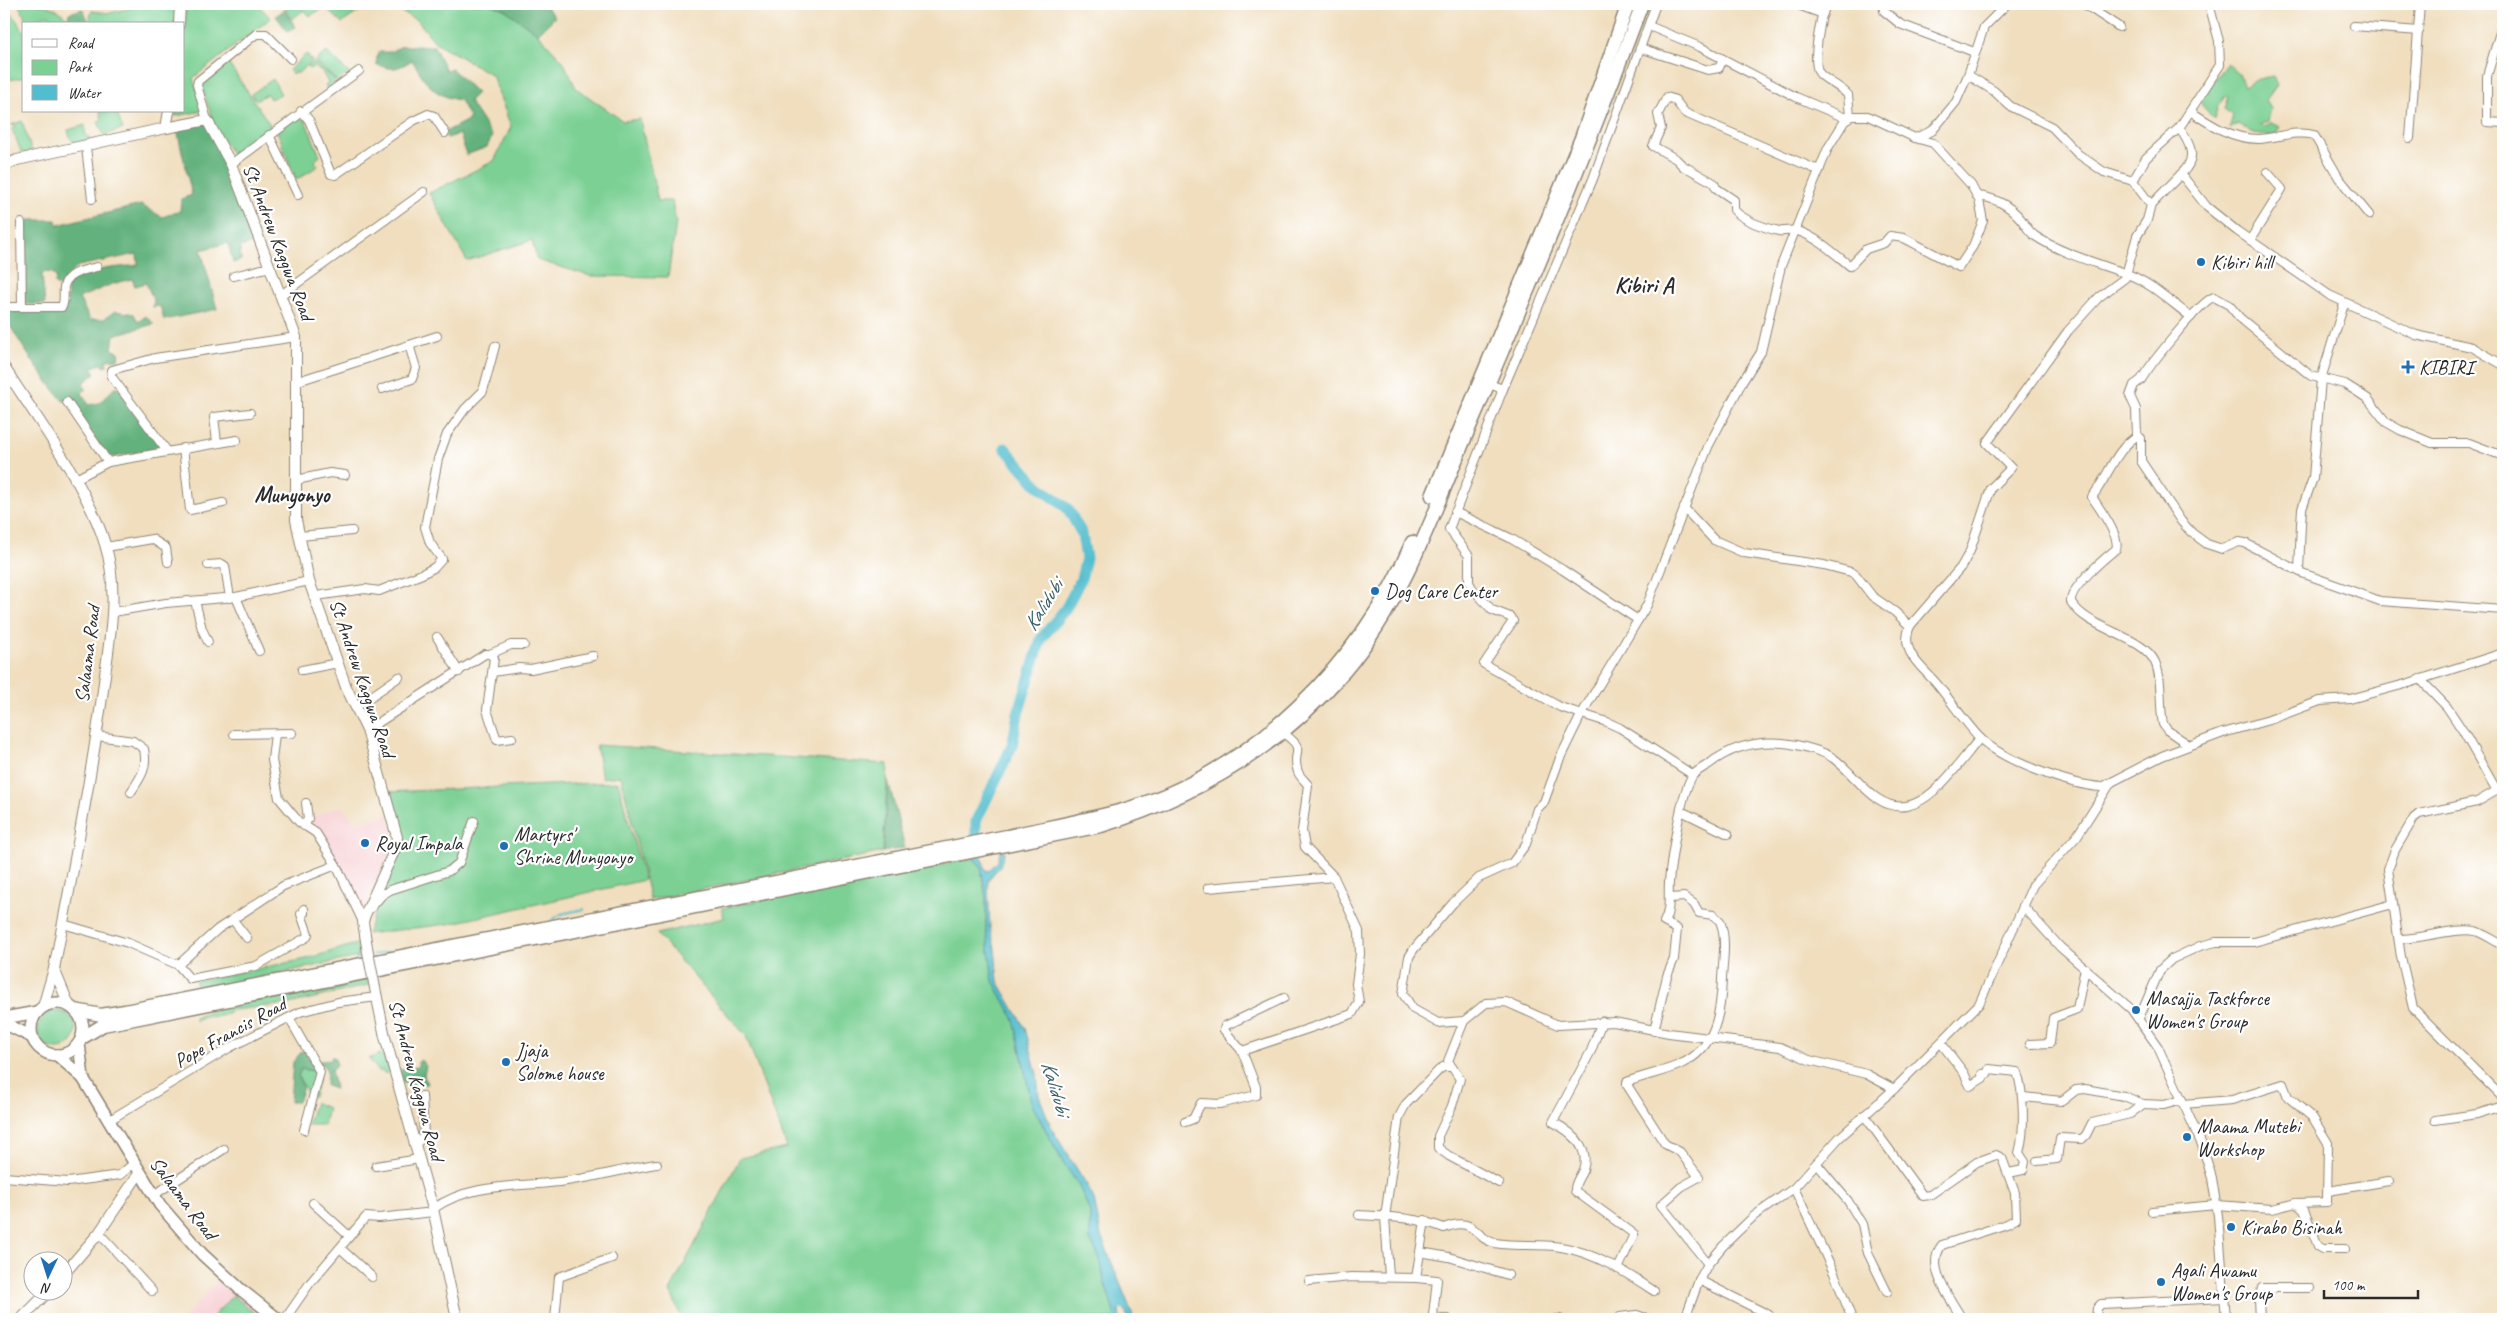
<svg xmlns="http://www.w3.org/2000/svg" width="2507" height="1323" font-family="Caveat,sans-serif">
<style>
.built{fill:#f7cfd3}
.green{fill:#7bd094;stroke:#537e60}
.forest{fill:#64b27e;stroke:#486e54}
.water{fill:#52bdce;stroke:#3e747c}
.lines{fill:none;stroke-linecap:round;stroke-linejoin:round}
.stream{stroke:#52bdce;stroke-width:2}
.river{stroke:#52bdce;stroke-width:11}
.minor-casing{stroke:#8e8474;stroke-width:10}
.tertiary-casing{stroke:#8e8474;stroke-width:12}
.secondary-casing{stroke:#8e8474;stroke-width:14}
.trunk-casing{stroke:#8e8474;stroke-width:15}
.minor{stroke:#fff;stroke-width:8}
.tertiary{stroke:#fff;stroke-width:10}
.secondary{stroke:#fff;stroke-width:11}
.trunk{stroke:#fff;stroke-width:12}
.tertiary-bridge-casing{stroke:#8e8474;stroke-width:12;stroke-linecap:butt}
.tertiary-bridge{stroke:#fff;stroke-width:10}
.poi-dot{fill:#1f6fb2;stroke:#fff;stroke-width:2}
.labels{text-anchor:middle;stroke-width:4.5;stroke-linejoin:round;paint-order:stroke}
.street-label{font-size:20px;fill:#2b2b2b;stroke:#fff}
.poi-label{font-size:20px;fill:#2b2b2b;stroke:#fff;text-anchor:start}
.water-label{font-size:21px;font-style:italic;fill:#395e64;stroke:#fff}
.quarter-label{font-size:22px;font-weight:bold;fill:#2b2b2b;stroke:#fff}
</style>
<rect width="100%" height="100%" fill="#fff"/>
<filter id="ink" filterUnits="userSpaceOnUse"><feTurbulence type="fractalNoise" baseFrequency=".02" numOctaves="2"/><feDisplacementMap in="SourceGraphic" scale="10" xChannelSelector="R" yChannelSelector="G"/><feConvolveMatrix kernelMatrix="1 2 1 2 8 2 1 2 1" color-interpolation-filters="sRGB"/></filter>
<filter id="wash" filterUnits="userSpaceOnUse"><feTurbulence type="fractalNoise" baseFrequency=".0096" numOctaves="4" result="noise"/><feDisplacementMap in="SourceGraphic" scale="20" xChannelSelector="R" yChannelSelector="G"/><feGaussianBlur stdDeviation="1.12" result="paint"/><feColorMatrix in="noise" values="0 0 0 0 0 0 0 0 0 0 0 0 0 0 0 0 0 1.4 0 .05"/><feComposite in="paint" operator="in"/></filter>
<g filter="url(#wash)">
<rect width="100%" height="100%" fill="#f0debe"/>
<g class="built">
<polygon points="341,806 356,823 388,815 393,830 392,849 363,910 360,910 322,834 312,822 311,817"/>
<polygon points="220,1277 271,1319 184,1319"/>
</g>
<g class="green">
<path d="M22 4C41 4 53 4 67 18L53 24 48 15 36 20 38 24H28L19 5Z"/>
<polygon points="149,4 177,4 176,24 93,24 90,17 92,11 110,13"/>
<polygon points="185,4 257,4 271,18 193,78 203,111 175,116 175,111 184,111"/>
<polygon points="292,4 319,4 323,8 310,16 304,10 292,19 285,9"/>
<polygon points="322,4 370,4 342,23"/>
<polygon points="387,4 490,4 506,10 538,34 563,61 576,88 623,121 640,119 658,201 672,201 676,223 668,277 590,276 537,260 532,240 467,261 429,193 494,161 511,127 492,75 435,42 418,21"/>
<polygon points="12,14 24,31 24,77 4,81 4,19"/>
<polygon points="327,52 349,73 337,81 315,61"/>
<polygon points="306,54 312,61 297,74 296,72 292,74 289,70"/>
<polygon points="226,60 271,126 233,156 214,125 202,86 206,78"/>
<polygon points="314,62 336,81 327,88 325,85 328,83 321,70 319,71 315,66 309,69 307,67"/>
<path d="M2227 63 2240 75 2244 87 2258 79 2273 76 2277 85 2266 100 2271 109 2268 122 2259 125 2264 127 2271 123 2280 127 2275 135C2252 136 2256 134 2239 124L2229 129 2233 115 2224 109 2228 96 2226 95 2218 106 2214 119 2201 104 2206 90Z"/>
<polygon points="273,79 281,94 270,99 267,94 256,100 251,94"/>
<polygon points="100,111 116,111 123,129 104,135 98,122 102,121"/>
<polygon points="298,116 305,120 320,156 315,161 318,166 296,180 277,131"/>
<polygon points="22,121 32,152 22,154 12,129 15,127 14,125 11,125"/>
<polygon points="85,125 85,133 91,140 74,143 70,138 68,130"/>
<polygon points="596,745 888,764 883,852 650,900 621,776 602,778"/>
<polygon points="618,782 644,880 448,924 367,934 404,834 386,792"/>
<polygon points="974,858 981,868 986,898 986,929 993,981 1014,1019 1032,1105 1064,1164 1078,1184 1090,1212 1090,1239 1100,1259 1104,1280 1116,1319 682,1319 670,1291 740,1158 787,1148 746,1036 657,934 724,918 722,908"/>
<polygon points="359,943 358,957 213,987 196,987 196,981 306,959"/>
<polygon points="367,978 369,985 289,1004 233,1010 221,1016 204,1017 196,1021 195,1018 222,1006"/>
<circle cx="57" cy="1030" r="19"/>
<polygon points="380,1054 383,1055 390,1071 385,1074 382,1071 379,1072 369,1059"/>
<polygon points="301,1069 320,1072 314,1097 309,1096 298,1076"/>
<polygon points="315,1103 328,1108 324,1125 307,1125"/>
<polygon points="233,1295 262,1319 211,1319"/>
</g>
<g class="forest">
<polygon points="490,4 544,4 555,17 538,34 506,10"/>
<polygon points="83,9 90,24 62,24 67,22 69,13"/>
<polygon points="284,10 296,27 288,32 276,16"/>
<path d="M402 46H434L446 71 452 69 477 93 469 101 492 136 487 147 466 155 460 134 447 138 445 132 470 119 460 100C432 96 426 82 412 60 398 69 392 71 376 64L378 52H390Z"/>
<path d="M211 122 254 243 240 247 241 260 233 263 228 243 201 250 217 309 164 320 160 306 152 307 154 301 146 283 135 286 132 279 112 284 79 298 90 320 104 319 115 311 134 314 138 322 146 316 154 324 114 335 112 349 120 353 118 359 106 360 107 366 104 367 101 364 92 367 95 374 83 383 86 389 82 393 89 405 99 403 117 386 162 447 108 458 69 401H63C40 373 21 346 4 315V310L36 309 38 313 44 309H64L68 296 67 285C83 268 116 268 138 265L137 254 78 266 64 280 61 287 55 284 56 277 53 273 45 272 42 275 45 304H24L23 224 29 220H56L57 225 141 205 162 217 180 211 181 199 192 195 177 130Z"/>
<polygon points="888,780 905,848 883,852"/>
<polygon points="303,1050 320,1072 301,1069 298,1076 303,1087 298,1102 290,1102 293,1062"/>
<polygon points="331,1057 334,1057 337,1064 331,1070 335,1089 326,1086 327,1070 319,1061 332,1060"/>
<polygon points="421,1060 426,1066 424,1075 427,1084 421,1084 415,1090 403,1082 399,1070 418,1067 418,1062"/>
</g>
<polygon class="water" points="1000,851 1005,851 1000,866 988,880 988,885 990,928 995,948 998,981 1025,1028 1037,1074 1039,1096 1053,1131 1087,1185 1094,1199 1101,1236 1134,1318 1128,1319 1124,1309 1119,1310 1120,1319 1116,1319 1104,1280 1100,1259 1090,1239 1090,1212 1078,1184 1064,1164 1032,1105 1014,1019 993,981 986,929 986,898 981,868 974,858 982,856 985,869 988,871 998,861"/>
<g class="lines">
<g class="stream">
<polyline points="552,920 561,914 584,909"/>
<polyline points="373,955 388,952"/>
<polyline points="356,959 366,957"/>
</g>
<polyline class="river" points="976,832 976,821 1012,746 1018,714 1041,639 1066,608 1081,579 1086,558 1082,534 1068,509 1036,484 1005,448"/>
</g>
</g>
<g filter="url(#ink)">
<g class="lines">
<g class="minor-casing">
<g id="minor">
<polyline points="1795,4 1823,14 1824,10"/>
<path d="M1824 4C1822 18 1810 63 1820 74 1828 82 1840 86 1848 95L1850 116"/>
<polyline points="1883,4 1884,11 1900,24 1974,52"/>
<polyline points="2084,4 2119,27"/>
<path d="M2209 4 2219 41 2220 65 2179 128C2191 144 2198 159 2181 174L2207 207 2237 231 2329 295 2416 335 2472 347 2503 365"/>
<polyline points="2503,22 2487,76 2487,122 2503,123"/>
<polyline points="1649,26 1700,47 1796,97 1848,119"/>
<polyline points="2354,26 2419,31"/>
<polyline points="1640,48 1708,70 1719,68 1723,59"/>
<path d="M1968 75 1994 91 2010 106 2052 127 2078 154 2104 172 2133 181 2151 205 2147 220 2137 236 2125 278 2099 297 2068 331 1987 443 2011 468 1991 488 1970 551 1961 567 1910 626C1899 651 1921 666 1936 683 1951 701 1964 721 1979 737 2002 761 2070 785 2102 787L2162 756 2223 733 2269 720 2320 701 2350 699 2409 683 2503 653"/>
<polyline points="301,111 309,120 331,174 335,175 413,121 428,114 434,116 445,133"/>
<path d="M2190 111C2211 125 2232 139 2259 139 2276 138 2296 130 2314 135L2339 178 2369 215"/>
<polyline points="207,120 197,85 198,81 256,34 266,34 291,59"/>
<polyline points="269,135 298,195"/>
<polyline points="2410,138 2420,4"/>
<polyline points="86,147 92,199"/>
<polyline points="231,164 359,71"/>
<path d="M1682 165 1714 183 1716 188 1734 200V210C1744 221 1765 228 1779 231 1785 232 1793 229 1798 231 1818 238 1834 253 1850 266L1866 249 1884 243 1890 236 1904 238 1959 267 1973 246 1983 221 1979 200 1971 185 1933 143 1915 138"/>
<polyline points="1685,168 1676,159 1653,146 1661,128 1658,114 1667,97 1675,100 1685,113 1813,168 1820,169"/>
<polyline points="2133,181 2146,158 2179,128"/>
<path d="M1977 196C1993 197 2009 205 2020 218 2025 224 2028 231 2035 236 2062 254 2097 263 2127 274 2150 282 2172 303 2191 317"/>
<polyline points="2151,205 2181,174"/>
<polyline points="2250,240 2282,189 2267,172"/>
<polyline points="234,276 270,267"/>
<polyline points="281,295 424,192"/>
<polyline points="4,307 22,307 21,223"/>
<path d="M22 307H62C65 300 63 294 64 287 66 272 86 270 97 267"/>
<polyline points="295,382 437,336"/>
<polyline points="1489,384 1503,389 1449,529 1469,556 1469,582 1472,588 1492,610 1510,617 1513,621 1484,664 1560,707 1607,722 1620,728 1693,775"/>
<polyline points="382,389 412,379 416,368 409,345"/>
<polyline points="1503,389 1593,179 1656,4"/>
<polyline points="67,402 108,462"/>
<path d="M2137 436C2115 450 2108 477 2092 497 2099 508 2121 537 2116 549 2105 558 2069 588 2071 602 2088 630 2142 635 2155 662 2163 680 2159 705 2163 724L2167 730 2189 745"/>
<polyline points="217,442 214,417 250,413"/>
<polyline points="183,448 190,510 223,503"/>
<polyline points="167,451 111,376 112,370 155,358 296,337"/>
<path d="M2503 456 2469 443H2432L2400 430 2386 422 2368 399 2356 391 2345 384 2311 376 2240 318 2229 305 2214 297C2200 301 2150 365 2141 380L2134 385 2130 396 2136 409 2137 436 2141 438V461L2181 521 2192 533 2207 544 2222 549 2239 542 2245 543 2302 573 2380 601 2503 610"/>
<polyline points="74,480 108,462 237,440"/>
<polyline points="296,480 330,473 345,475"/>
<polyline points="1684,508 1714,540 1744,553 1824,565 1851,572 1856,575 1872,596 1895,612 1910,626"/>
<polyline points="1455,512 1510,538 1563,570 1638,620"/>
<polyline points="300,536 352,531"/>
<polyline points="106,547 152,539 166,548 168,562"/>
<polyline points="208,565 222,564 225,566 230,598"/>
<polyline points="2299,571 2301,524 2302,509 2313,478 2321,379 2344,304"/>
<polyline points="316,596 365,589 379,591 422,574 435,567 442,559 430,543 425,527 438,459 447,434 465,409 483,391 495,346"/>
<polyline points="236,597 259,651"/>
<polyline points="195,601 202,629 208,642"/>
<polyline points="113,612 166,603 236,597 309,581"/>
<polyline points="437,637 459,672"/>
<polyline points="490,654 511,645 524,645"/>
<polyline points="302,670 338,663"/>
<polyline points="493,672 519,668 531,669 593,656"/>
<polyline points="2420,679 2447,707 2463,731 2497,791"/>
<polyline points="356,707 399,677"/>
<polyline points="367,730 485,654 490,654 494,658 487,710 497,740 512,738"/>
<polyline points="234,734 292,733"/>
<polyline points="275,734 272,760 279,798 299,822 316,833 336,865"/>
<path d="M97 736 133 741 144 749C148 768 141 777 131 792"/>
<polyline points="2503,787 2477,802 2419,814 2414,818 2395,850 2388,869 2401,957 2413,1008 2503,1098"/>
<polyline points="1681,811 1728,834"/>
<polyline points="304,826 308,819 306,803"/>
<polyline points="1208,888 1334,877"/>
<path d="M1670 898 1684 897 1694 904 1699 913 1713 915 1720 921C1727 939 1723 960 1722 979 1721 1012 1716 1048 1681 1064 1664 1072 1645 1075 1627 1082V1085L1665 1144 1680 1152 1699 1177 1681 1187 1661 1205 1708 1264"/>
<polyline points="2023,906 2060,947 2131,1009 2158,1047 2202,1145 2212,1178 2218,1216 2226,1319"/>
<polyline points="371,908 382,895 390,890 449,871 459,863 474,821"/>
<polyline points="233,920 247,938"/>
<polyline points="63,924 128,943 178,965 190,979 256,966 307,937 308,934 301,914 304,913 304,909"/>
<path d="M2399 939C2421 939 2458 927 2475 931 2485 934 2494 941 2503 945"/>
<polyline points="178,965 218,929 283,886 336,865 363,922"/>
<polyline points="289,1018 320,1072 304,1130"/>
<polyline points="2139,1018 2160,970 2172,959 2200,946 2216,942 2254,942 2393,904"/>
<polyline points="1464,1021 1448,1061 1460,1079 1452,1106 1438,1136 1438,1148 1449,1156 1499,1183"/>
<path d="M1602 1021 1591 1051 1553 1122C1570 1131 1591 1146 1583 1170 1580 1177 1574 1183 1575 1191L1634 1234 1618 1269"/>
<path d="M1654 1031 1667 976 1674 959 1677 929 1664 922C1671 910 1668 895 1669 882 1671 860 1681 791 1693 775 1697 771 1704 767 1709 764 1738 742 1770 738 1805 747 1815 750 1825 752 1833 758 1855 773 1875 811 1906 806 1935 801 1962 759 1980 738"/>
<path d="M1941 1043 1964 1073 1970 1086 1983 1078 1982 1074H1987L1989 1069 2017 1072C2024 1092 2025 1132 2019 1153L2025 1162 2023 1170 2009 1173"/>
<polyline points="2030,1044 2050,1043 2053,1018 2077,1009 2085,968"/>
<path d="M1242 1051 1352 1014 1359 1002 1356 984 1360 954 1359 931 1334 877 1305 847 1302 831 1308 785C1305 781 1300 777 1298 772 1290 751 1309 751 1283 733"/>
<polyline points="1894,1089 1866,1074 1809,1060 1780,1047 1669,1033 1614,1022 1558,1025 1506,1002 1486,1003 1464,1021 1438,1023 1413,1009 1403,994 1409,957 1414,949 1453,903 1479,878 1512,863 1526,844 1537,809 1544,802 1560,758 1581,715 1647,605 1708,447 1741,384 1761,352 1781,266 1828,148 1844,122 1850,116 1868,116 1915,138 1932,131 1956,102 1968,75 1984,27 2007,4"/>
<polyline points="2023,1097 2062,1101 2076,1090 2085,1089 2124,1096 2143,1104 2164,1105 2182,1100"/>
<path d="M1864 1115 1923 1196 1930 1195 1977 1162 1996 1155 2002 1158 2015 1193 2016 1219 2007 1224 1942 1245C1924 1267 1951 1299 1962 1319"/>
<polyline points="2435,1120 2477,1114 2503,1106"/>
<polyline points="108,1121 229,1048 300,1012 338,1002 377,997"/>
<polyline points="1185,1122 1193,1119 1201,1103 1220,1104 1256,1095 1256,1087 1242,1051 1224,1030 1225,1026 1284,998"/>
<polyline points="415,1145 424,1136 422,1096"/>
<polyline points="2037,1161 2057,1159 2060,1138 2082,1139 2086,1135 2092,1123 2130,1114 2143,1104"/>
<polyline points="1817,1164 1848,1201 1862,1224 1868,1253 1887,1292"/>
<polyline points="376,1166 419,1159"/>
<polyline points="4,1177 68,1182 120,1175 134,1163"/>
<polyline points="1794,1188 1834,1273 1852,1319"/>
<polyline points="2328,1191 2389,1181"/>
<polyline points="154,1195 224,1149"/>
<polyline points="313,1203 349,1236"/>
<polyline points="2296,1203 2304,1210 2318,1246 2323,1249 2345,1249"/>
<path d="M433 1209C469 1183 518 1187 559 1182 592 1178 624 1169 657 1164"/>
<polyline points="2152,1211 2216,1205 2272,1209 2296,1203 2327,1202 2328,1143 2313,1118 2288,1097 2283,1084 2232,1100 2183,1104"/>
<path d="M1359 1215C1389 1217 1416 1217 1444 1228 1476 1215 1474 1239 1495 1243 1517 1247 1539 1243 1561 1247 1593 1252 1627 1273 1654 1291"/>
<polyline points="1425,1220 1416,1278 1437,1280 1433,1315 1438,1319 1448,1319"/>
<polyline points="99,1233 152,1291"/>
<polyline points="340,1248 372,1277"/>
<polyline points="1420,1252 1449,1257 1508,1275"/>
<polyline points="1389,1276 1385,1217 1399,1117 1406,1104 1439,1070 1443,1067 1451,1067"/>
<polyline points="1699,1280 1769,1315"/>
<polyline points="1309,1281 1351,1277 1416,1278"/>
<polyline points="1620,1317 1637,1315 1648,1319"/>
<polyline points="285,1319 310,1283 366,1217 379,1218 434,1212"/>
<polyline points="555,1319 559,1277 612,1258"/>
<polyline points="1556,1319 1560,1319"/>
<polyline points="1685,1319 1699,1280 1708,1264 1723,1246 1754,1216 1794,1188 1839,1138 1894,1089 1979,1004 2033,885 2077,836 2110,784"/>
<polyline points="2096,1319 2097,1308 2101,1304 2225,1298"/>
<polyline points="2260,1319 2259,1300 2262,1288 2310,1288"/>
</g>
</g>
<g class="tertiary-casing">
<g id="tertiary">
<polyline points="179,24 180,4"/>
<polyline points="166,128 207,120 231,164 296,337 296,520 309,581 346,687 367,730 397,837 395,849 365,915 363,922 367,947"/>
<polyline points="4,166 17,160 166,128 169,111"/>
<path d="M4 367C37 419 87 485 105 544 120 592 109 641 103 690 90 784 72 876 54 969L43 1007"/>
<polyline points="54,969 69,1005"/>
<polyline points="375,988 385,1037 433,1209 457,1319"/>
<polyline points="62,1276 99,1233 140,1172"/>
<polyline points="21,1319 50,1290"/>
</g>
</g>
<g class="secondary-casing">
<g id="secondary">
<circle cx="57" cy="1029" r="26"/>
<polyline points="4,1018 37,1012"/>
<polyline points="4,1023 32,1037"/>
<polyline points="79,1043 83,1078 160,1205 202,1254 240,1289 278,1319"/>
<polyline points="57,1055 83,1078"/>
</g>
</g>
<g class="trunk-casing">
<g id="trunk">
<polyline points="1432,496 1581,138 1628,4"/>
<path d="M75 1010 101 1015 125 1011 1007 836C1047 827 1087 820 1126 809 1254 770 1361 663 1412 542"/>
<path d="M82 1038 103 1025 129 1020 1101 826C1196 797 1280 748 1345 671 1404 601 1434 512 1469 429 1530 288 1589 147 1642 4"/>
</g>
</g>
<use href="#minor" class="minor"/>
<use href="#tertiary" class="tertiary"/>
<use href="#secondary" class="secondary"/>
<use href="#trunk" class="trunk"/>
<g class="tertiary-bridge-casing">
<polyline id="tertiary-bridge" points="367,947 375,988"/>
</g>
<use href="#tertiary-bridge" class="tertiary-bridge"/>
</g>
</g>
<g class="poi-dot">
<circle cx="2201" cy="262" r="5"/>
<path d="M2405.5 359.5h5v5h5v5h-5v5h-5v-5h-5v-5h5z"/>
<circle cx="1375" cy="591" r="5"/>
<circle cx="365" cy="843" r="5"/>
<circle cx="504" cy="846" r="5"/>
<circle cx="2136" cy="1010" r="5"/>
<circle cx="506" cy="1062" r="5"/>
<circle cx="2187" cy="1137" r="5"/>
<circle cx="2231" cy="1227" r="5"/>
<circle cx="2161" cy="1282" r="5"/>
</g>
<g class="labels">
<g class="street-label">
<text transform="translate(279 242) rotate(69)" y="7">St Andrew Kaggwa Road</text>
<text transform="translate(87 654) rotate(-83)" y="7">Salaama Road</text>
<text transform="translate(363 678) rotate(71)" y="7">St Andrew Kaggwa Road</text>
<text transform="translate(230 1032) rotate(-29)" y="7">Pope Francis Road</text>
<text transform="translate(417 1080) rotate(75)" y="7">St Andrew Kaggwa Road</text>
<text transform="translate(184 1198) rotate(53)" y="7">Salaama Road</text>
</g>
<g class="poi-label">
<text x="2211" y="269">Kibiri hill</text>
<text x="2419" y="374">KIBIRI</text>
<text x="1385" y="598">Dog Care Center</text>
<text x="514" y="841">Martyrs'<tspan x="514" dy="23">Shrine Munyonyo</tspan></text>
<text x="375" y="850">Royal Impala</text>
<text x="2146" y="1005">Masajja Taskforce<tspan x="2146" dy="23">Women's Group</tspan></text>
<text x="516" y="1057">Jjaja<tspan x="516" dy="23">Solome house</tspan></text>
<text x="2197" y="1133">Maama Mutebi<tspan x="2197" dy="23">Workshop</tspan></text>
<text x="2241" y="1234">Kirabo Bisinah</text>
<text x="2171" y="1277">Agali Awamu<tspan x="2171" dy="23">Women's Group</tspan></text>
</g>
<g class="water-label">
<text transform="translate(1043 605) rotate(-58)" y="7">Kalidubi</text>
<text transform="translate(1056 1088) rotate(73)" y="7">Kalidubi</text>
</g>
<g class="quarter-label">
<text x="1644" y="293">Kibiri A</text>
<text x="292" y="502">Munyonyo</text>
</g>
</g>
<rect width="2507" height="1323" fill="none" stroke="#fff" stroke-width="20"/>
<rect x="22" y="22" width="162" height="90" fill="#ffffff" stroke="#aaaaaa"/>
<rect x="32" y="39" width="25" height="8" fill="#ffffff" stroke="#aaaaaa"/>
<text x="68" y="48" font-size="15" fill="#2b2b2b">Road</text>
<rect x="32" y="60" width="25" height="15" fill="#7bd094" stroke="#aaaaaa"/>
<text x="68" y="72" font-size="15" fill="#2b2b2b">Park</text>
<rect x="32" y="85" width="25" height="15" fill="#52bdce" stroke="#aaaaaa"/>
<text x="68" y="98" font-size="15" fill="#2b2b2b">Water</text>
<g transform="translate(48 1276) rotate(184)"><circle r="24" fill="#ffffff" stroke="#aaaaaa"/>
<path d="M0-4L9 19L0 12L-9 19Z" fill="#1f6fb2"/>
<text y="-8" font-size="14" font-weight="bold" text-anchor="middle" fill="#2b2b2b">N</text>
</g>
<path d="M2324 1290v8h94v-8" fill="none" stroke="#2b2b2b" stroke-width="2.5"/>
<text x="2332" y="1290" font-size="15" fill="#2b2b2b" stroke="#ffffff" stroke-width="4" paint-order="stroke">100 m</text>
</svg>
